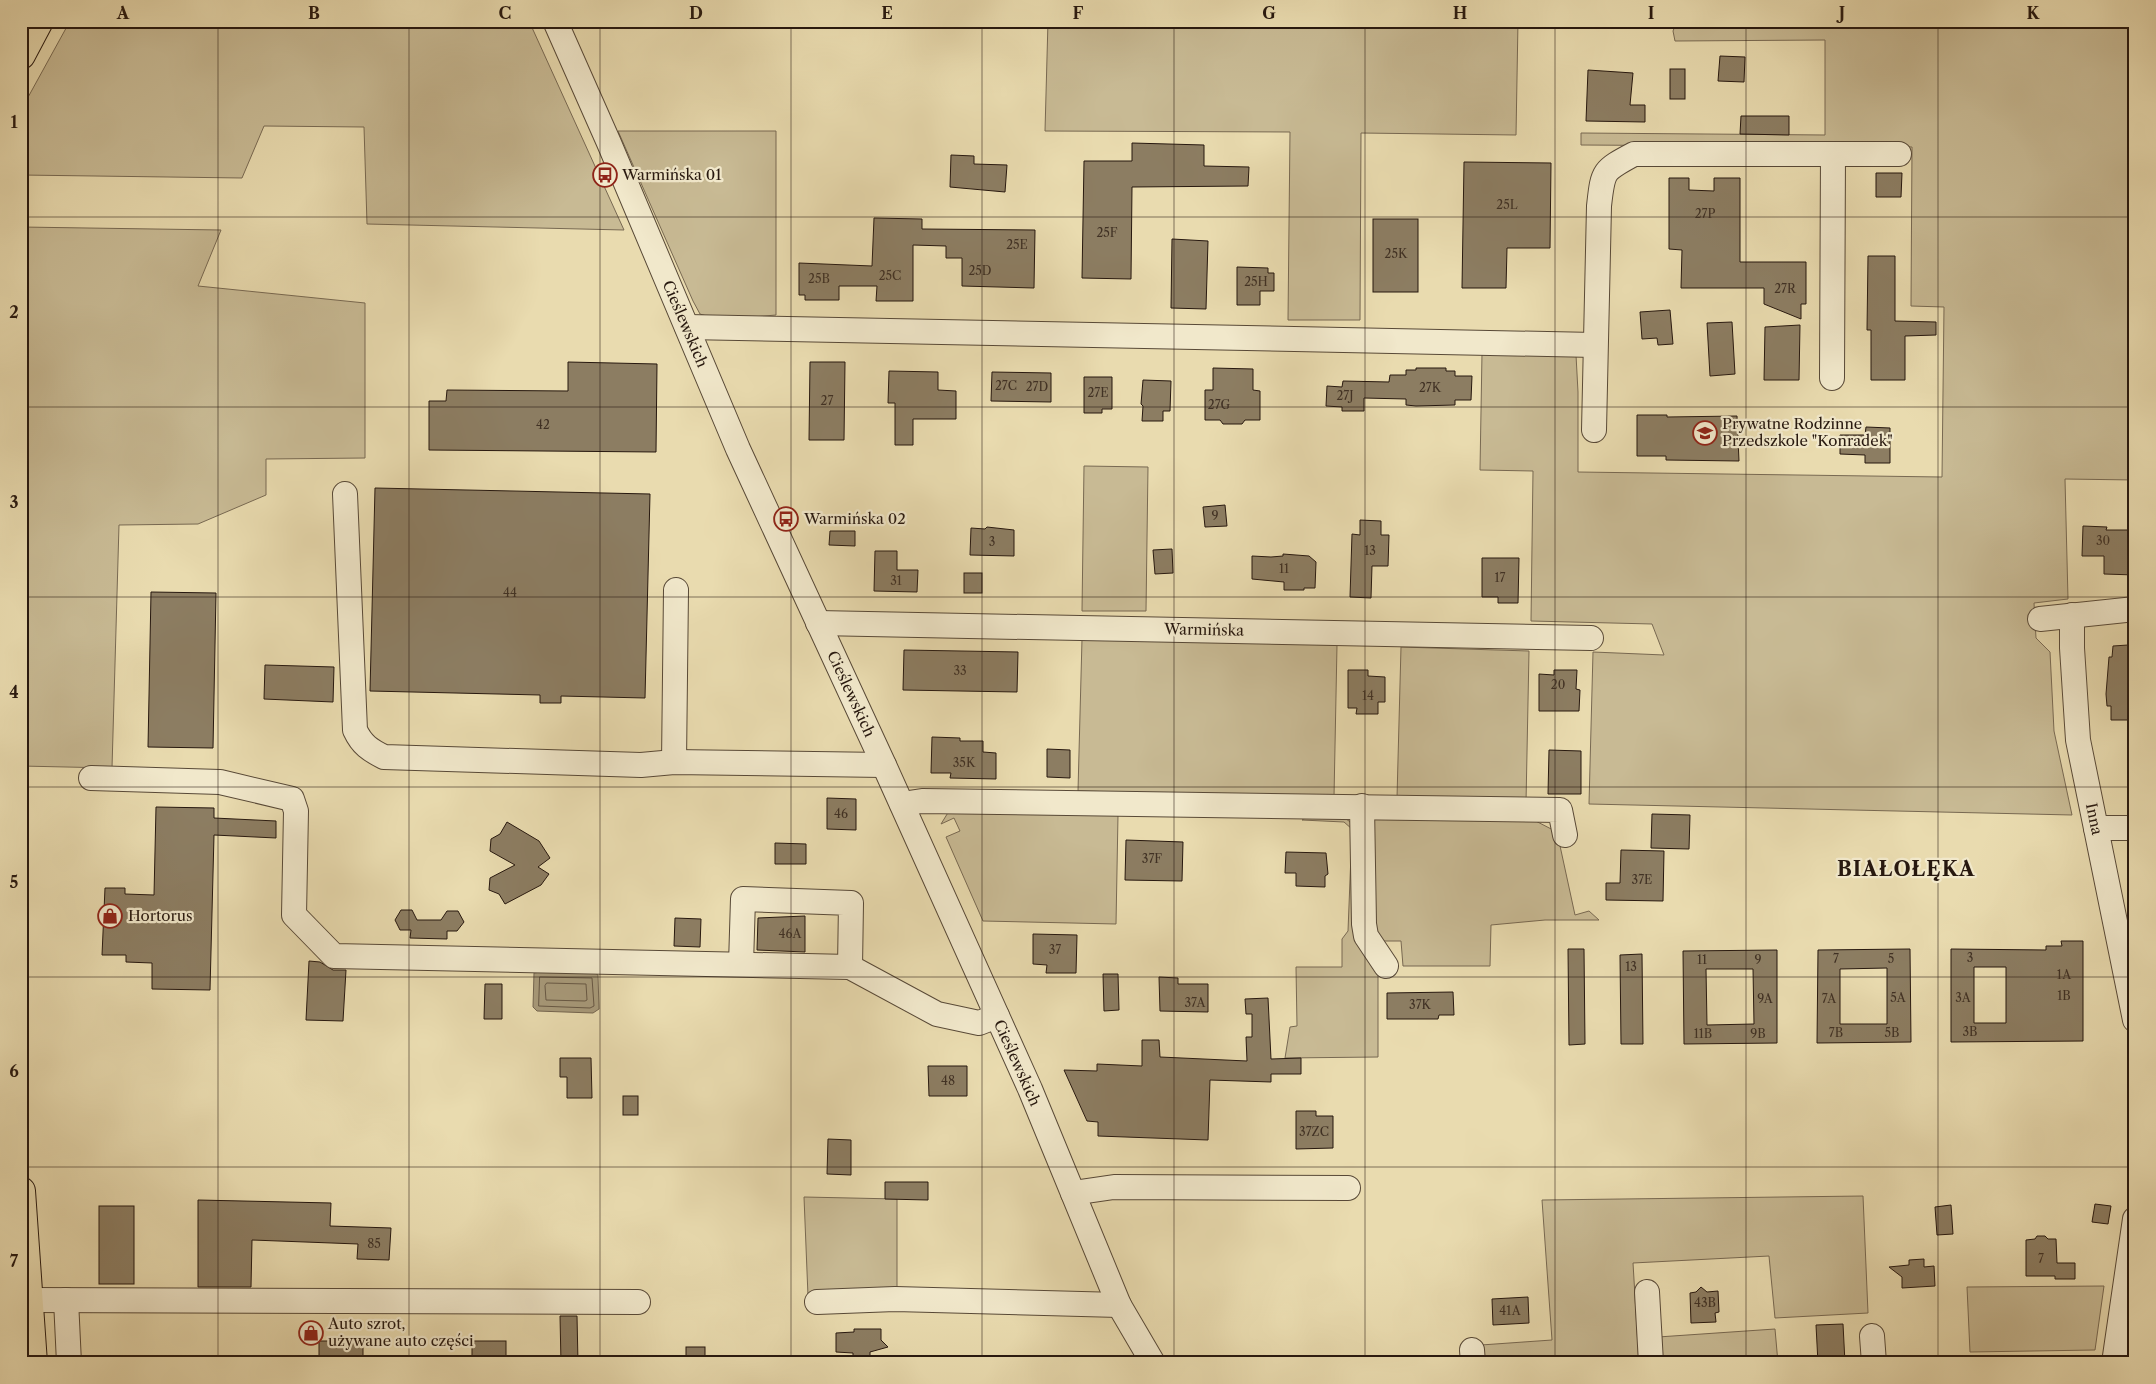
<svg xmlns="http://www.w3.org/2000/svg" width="2156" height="1384" font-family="'Libre Caslon Text',serif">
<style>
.green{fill:#c8ba94;stroke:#786952}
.water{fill:#a79979;stroke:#74654f}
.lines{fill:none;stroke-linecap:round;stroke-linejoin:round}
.shore{stroke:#675844;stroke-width:1}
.building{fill:#8c7d62;stroke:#27180f;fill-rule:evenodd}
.minor-casing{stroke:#584937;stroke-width:26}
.major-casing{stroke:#27180f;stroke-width:30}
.minor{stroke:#f1e8cb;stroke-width:24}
.major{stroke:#e9dbaf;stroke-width:28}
.grid{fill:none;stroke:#27180f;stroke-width:1;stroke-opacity:0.55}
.labels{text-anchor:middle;stroke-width:4.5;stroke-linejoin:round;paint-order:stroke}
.number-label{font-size:12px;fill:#403124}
.poi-label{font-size:15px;fill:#27180f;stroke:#f1e8cb;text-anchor:start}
.street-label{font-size:15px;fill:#27180f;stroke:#f1e8cb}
.district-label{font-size:20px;font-weight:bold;letter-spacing:1px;fill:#27180f;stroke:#f1e8cb}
.neatline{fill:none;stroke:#27180f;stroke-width:2}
.grid-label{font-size:16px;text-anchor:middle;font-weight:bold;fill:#27180f}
</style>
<rect width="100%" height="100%" fill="#e9dbaf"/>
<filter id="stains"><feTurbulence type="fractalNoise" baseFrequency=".004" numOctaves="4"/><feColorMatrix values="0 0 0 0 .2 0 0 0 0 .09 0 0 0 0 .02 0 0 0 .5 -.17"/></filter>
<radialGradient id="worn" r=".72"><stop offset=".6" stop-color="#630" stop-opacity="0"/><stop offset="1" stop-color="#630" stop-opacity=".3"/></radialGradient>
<g class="green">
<polygon points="70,21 529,21 624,230 367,224 364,127 264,126 242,178 21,175 21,110"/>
<polygon points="1048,21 1518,21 1516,135 1361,133 1360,320 1288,320 1290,132 1045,131"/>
<polygon points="1677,21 2135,21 2135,480 2065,479 2068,599 2034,603 2036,638 2050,652 2054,731 2072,815 1589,804 1593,652 1664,655 1652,624 1531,621 1533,471 1480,470 1482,353 1576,355 1578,392 1578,472 1942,477 1944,307 1911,306 1912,147 1581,145 1581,133 1825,135 1825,40 1675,41 1673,31"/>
<polygon points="618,131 776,131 776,315 719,320 700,314 693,301"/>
<polygon points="21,227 221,230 198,286 365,303 365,458 266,459 266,495 198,524 119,525 112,768 21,766"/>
<polygon points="1084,466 1148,467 1146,611 1082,611"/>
<polygon points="1082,639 1337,645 1334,797 1078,791"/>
<polygon points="1401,647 1529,651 1526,803 1397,798"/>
<polygon points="949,811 1118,815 1116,924 983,921 946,837 960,831 954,818 941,824"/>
<path d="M1311 815C1324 815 1338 812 1349 821 1366 836 1357 890 1358 913 1359 926 1360 939 1362 952L1366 955C1373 955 1377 960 1381 966L1378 967V1057L1285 1058 1290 1027 1297 1026 1296 967H1342V939L1348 931 1352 829 1344 822 1302 820Z"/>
<polygon points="1526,816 1557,832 1575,915 1589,911 1599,920 1545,920 1491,925 1490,966 1403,966 1401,941 1381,941 1371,923 1373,817"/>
<polygon points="1863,1196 1868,1313 1775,1318 1769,1256 1633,1263 1639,1363 1482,1363 1481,1345 1552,1340 1542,1200"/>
<polygon points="804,1197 897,1199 897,1294 808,1296"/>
<polygon points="2104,1286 2095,1350 1970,1352 1967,1287"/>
<polygon points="1775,1329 1778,1363 1660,1363 1658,1337"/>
</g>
<polygon class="water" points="541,972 595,973 598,975 599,1009 593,1013 537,1011 533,1007 534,973"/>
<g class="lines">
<g class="shore">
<polygon points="540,977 592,978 594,1006 590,1008 539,1006"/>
<polygon points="547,983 586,984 587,1000 585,1001 546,1000 545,986"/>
</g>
</g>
<g class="building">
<polygon points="1720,56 1745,57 1744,82 1718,81"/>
<rect x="1670" y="69" width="15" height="30"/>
<polygon points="1588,70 1633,73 1630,105 1645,105 1645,122 1586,121"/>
<polygon points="1741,116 1789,116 1789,135 1740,134"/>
<polygon points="1132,143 1204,145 1204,166 1249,167 1248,186 1132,187 1131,279 1082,278 1084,161 1132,161"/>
<polygon points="951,155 974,156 974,164 1007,165 1005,192 950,187"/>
<polygon points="1464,162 1551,163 1550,248 1507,248 1506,288 1462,288"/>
<polygon points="1876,173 1902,173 1901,197 1876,197"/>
<polygon points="1669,178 1689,178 1689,190 1714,191 1714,178 1740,178 1740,262 1806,262 1806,304 1801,304 1801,319 1764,304 1764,288 1681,288 1682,250 1669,249"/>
<polygon points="874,218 922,219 922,229 1035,230 1034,288 962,286 962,258 946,258 946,246 913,245 913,301 876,301 877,286 839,286 839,300 805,300 805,295 799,295 799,263 872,266"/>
<rect x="1373" y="219" width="45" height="73"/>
<polygon points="1172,239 1208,241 1206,309 1171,308"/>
<polygon points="1868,256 1895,256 1895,321 1936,322 1936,335 1905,336 1905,380 1871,380 1871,330 1867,330"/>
<polygon points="1237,267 1268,268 1268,273 1274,273 1274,291 1260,291 1260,305 1237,305"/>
<polygon points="1670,310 1673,344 1658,345 1657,338 1642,339 1640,312"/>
<polygon points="1732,322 1735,374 1710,376 1707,323"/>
<polygon points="1800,325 1799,380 1764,380 1765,327"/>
<polygon points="568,362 657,364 656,452 429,450 429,401 446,401 447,390 568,391"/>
<polygon points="810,362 845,362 844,440 809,440"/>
<polygon points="1213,368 1253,369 1253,390 1260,391 1260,420 1245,420 1242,424 1223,424 1220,420 1205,420 1205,390 1213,390"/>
<polygon points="1416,368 1446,368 1446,371 1455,371 1455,376 1472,376 1471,400 1455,400 1455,405 1416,406 1406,405 1406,399 1364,398 1364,411 1342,411 1342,407 1326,406 1327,386 1342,387 1343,381 1389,382 1390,375 1406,375 1406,370 1416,370"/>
<polygon points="889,371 938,372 938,390 956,391 956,419 913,419 913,445 895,445 895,403 888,403"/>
<polygon points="992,372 1051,373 1051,402 991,401"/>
<polygon points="1084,377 1112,377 1112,409 1102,409 1102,413 1084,413"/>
<polygon points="1143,380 1171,381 1170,411 1163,411 1163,421 1142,421 1143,406 1141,404"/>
<polygon points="1637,415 1667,415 1667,417 1737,416 1739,461 1666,460 1666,456 1637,456"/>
<polygon points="1866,427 1890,428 1890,463 1865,463 1865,455 1840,454 1840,435 1865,435"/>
<polygon points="375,488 650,494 645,698 561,696 561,703 540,703 540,695 370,691"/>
<polygon points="1225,505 1227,526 1205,527 1203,507"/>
<polygon points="1360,520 1381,521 1381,535 1389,535 1388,566 1372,566 1371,598 1350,597 1352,534 1360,535"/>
<polygon points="2083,526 2107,527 2106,530 2135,530 2135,575 2104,574 2104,556 2082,556"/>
<polygon points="987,527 1014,530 1014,556 970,555 971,528 985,529"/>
<polygon points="830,531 855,531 855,546 829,545"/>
<polygon points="1172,549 1173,573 1155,574 1153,550"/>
<polygon points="875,551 897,551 897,570 918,570 917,592 874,591"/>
<polygon points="1283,554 1309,556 1316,562 1315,588 1304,588 1304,590 1284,590 1284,582 1252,579 1252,556 1271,557 1283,556"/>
<polygon points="1482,558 1519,558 1518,603 1498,603 1498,597 1482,597"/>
<rect x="964" y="573" width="18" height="20"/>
<polygon points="151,592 216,593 213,748 148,747"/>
<polygon points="2128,645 2128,647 2135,647 2135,720 2111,720 2111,706 2107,706 2106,694 2109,657 2112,657 2113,646"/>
<polygon points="904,650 1018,652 1017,692 903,690"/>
<polygon points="265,665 334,667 333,702 264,699"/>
<polygon points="1348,670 1368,670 1368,676 1385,677 1385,702 1378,702 1378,714 1356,714 1357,708 1348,708"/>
<polygon points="1554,670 1577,670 1576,689 1580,690 1579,711 1539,711 1539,674 1554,675"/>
<polygon points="932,737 960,738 960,741 983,741 983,752 996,753 996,779 950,778 951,773 931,773"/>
<polygon points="1047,749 1070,750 1070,778 1047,777"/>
<polygon points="1549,750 1581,751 1581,794 1548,794"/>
<polygon points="827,798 856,799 856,830 827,829"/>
<polygon points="156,807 214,808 214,818 276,821 276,838 214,835 210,990 152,989 152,963 126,962 126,955 102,955 105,888 125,888 125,894 154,895"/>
<polygon points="1652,814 1690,815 1689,849 1651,848"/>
<polygon points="507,822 539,841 550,858 538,867 549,874 541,885 505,904 499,894 489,890 490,878 515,865 490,851 491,839 500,834"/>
<polygon points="1126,840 1183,842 1182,881 1125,880"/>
<polygon points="775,843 806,844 806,864 775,864"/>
<polygon points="1621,850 1664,851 1663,901 1606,900 1606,883 1620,883"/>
<polygon points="1286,852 1326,853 1328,874 1325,876 1325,887 1296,886 1296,873 1285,873"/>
<polygon points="401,910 412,910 417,920 441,920 447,911 458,911 464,922 457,931 447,931 447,939 410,938 411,930 400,930 395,920"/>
<polygon points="805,916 805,952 757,950 758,918"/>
<polygon points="675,918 701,919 700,947 674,946"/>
<polygon points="1033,934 1077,935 1076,973 1046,973 1047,965 1033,964"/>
<path d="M2061 941H2083V1041L1951 1042V949L2046 950V946H2062ZM1974 967H2006V1023H1974Z"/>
<polygon points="1568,949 1584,949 1585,1044 1569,1045"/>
<path d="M1910 949 1911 1042 1817 1043 1818 950ZM1887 968V1024H1840V969Z"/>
<path d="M1777 950V1043L1684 1044 1683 951ZM1706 969H1753L1754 1024 1707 1025Z"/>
<polygon points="1642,954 1643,1044 1621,1044 1620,955"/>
<polygon points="309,961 320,962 333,970 346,970 343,1021 306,1020"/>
<polygon points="1103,974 1118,974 1119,1010 1104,1011"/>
<polygon points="1159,977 1178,978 1178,984 1208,984 1208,1012 1160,1011"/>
<polygon points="485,984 502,984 502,1019 484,1019"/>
<polygon points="1453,992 1454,1015 1439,1015 1438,1019 1387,1019 1387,993"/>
<polygon points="1268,998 1271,1059 1301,1058 1301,1074 1271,1074 1271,1082 1210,1080 1208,1140 1098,1136 1098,1122 1087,1121 1064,1070 1097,1071 1097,1064 1142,1066 1142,1040 1159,1040 1160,1057 1247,1061 1246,1037 1252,1037 1252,1014 1246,1014 1245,999"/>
<polygon points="560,1058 591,1058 592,1098 567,1098 567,1077 560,1077"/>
<polygon points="928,1066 967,1066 967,1096 929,1096"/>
<rect x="623" y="1096" width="15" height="19"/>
<polygon points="1296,1111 1316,1111 1316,1116 1333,1116 1333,1148 1296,1149"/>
<polygon points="828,1139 851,1140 851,1175 827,1174"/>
<polygon points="885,1182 928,1182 928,1200 885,1199"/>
<polygon points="198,1200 331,1203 330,1226 391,1228 389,1260 357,1259 358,1244 252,1240 251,1287 198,1287"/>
<polygon points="2095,1204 2111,1206 2108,1224 2092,1222"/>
<polygon points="1951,1205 1953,1234 1937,1235 1935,1207"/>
<rect x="99" y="1206" width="35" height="78"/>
<polygon points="2037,1236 2045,1236 2048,1239 2056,1239 2057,1263 2075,1263 2075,1279 2055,1279 2055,1276 2026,1276 2026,1240 2035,1239"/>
<polygon points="1924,1259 1924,1267 1934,1266 1935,1286 1902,1288 1902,1277 1889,1267 1909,1265 1909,1260"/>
<polygon points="1701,1287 1707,1292 1718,1291 1719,1312 1715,1313 1716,1322 1691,1323 1690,1293 1696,1292"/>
<polygon points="1528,1297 1529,1323 1493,1325 1492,1299"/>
<polygon points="560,1316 577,1316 578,1363 561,1363"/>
<polygon points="1843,1324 1845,1363 1818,1363 1816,1325"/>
<polygon points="854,1329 881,1329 881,1340 888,1347 870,1352 870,1363 853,1363 853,1353 836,1352 836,1333 854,1332"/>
<rect x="319" y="1341" width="44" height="22"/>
<rect x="472" y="1341" width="34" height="22"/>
<rect x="686" y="1347" width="19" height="16"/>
</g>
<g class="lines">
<g class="minor-casing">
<g id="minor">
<polyline points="555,21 609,143 738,449 884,765 1030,1089 1119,1305 1153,1363"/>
<polyline points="687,327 1595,345"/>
<polyline points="1832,378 1833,154"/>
<path d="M1594 430 1599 206C1603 171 1602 171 1634 154H1899"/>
<path d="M345 494 355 730C362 745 370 750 384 757L641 765 674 762 884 765"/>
<polyline points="2072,615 2072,648 2078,740 2135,1020"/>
<polyline points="2040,619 2135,609"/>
<polyline points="818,623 1591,638"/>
<polyline points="674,762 676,590"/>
<polyline points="91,778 220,782 292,799 296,811 294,915 334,956 850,967 937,1014 979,1023 997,1016"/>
<polyline points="902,804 922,801 1560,810 1565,835"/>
<polyline points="1362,806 1364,924 1366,936 1386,966"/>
<polyline points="2096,828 2135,828"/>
<polyline points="741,964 743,899 851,903 850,967"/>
<polyline points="1073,1193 1114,1187 1348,1188"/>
<polyline points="1647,1292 1651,1363"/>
<polyline points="28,1300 638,1302"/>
<polyline points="66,1300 69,1363"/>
<polyline points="817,1302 895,1299 1119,1305"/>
<polyline points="1872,1336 1874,1363"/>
<polyline points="1472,1350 1473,1363"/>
<polyline points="2114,1363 2135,1219"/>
</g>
</g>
<g class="major-casing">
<g id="major">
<polyline points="21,55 39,21"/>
<polyline points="21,1191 33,1363"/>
</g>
</g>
<use href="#minor" class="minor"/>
<use href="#major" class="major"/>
</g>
<path class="grid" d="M218 21V1363M409 21V1363M600 21V1363M791 21V1363M982 21V1363M1174 21V1363M1365 21V1363M1555 21V1363M1746 21V1363M1938 21V1363M21 217H2135M21 407H2135M21 597H2135M21 787H2135M21 977H2135M21 1167H2135"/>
<defs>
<g id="bus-ring" transform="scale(1.25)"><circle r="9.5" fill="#f1e8cb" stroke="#8f2418" stroke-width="1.5"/><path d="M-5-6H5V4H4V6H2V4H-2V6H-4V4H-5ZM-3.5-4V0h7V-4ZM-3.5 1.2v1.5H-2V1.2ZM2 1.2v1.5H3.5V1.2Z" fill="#8f2418"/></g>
<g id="school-ring" transform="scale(1.25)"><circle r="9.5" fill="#f1e8cb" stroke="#8f2418" stroke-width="1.5"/><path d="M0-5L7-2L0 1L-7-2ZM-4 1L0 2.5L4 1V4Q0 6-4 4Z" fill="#8f2418"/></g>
<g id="shop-ring" transform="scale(1.25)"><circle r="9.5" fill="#f1e8cb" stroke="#8f2418" stroke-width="1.5"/><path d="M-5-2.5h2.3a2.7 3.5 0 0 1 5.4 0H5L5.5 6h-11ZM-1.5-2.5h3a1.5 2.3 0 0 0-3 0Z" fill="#8f2418"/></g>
</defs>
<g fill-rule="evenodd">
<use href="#bus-ring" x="605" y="175"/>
<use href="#school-ring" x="1705" y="433"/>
<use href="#bus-ring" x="786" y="519"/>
<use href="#shop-ring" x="110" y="916"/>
<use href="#shop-ring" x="311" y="1333"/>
</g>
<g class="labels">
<g class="number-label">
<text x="1507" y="209">25L</text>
<text x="1705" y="218">27P</text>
<text x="1107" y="237">25F</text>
<text x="1017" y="249">25E</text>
<text x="1396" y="258">25K</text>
<text x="980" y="275">25D</text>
<text x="890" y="280">25C</text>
<text x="819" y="283">25B</text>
<text x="1256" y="286">25H</text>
<text x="1785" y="293">27R</text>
<text x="1006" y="390">27C</text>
<text x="1037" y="391">27D</text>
<text x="1430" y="392">27K</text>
<text x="1098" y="397">27E</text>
<text x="1345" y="400">27J</text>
<text x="827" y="405">27</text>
<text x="1219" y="409">27G</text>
<text x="543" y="429">42</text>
<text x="1215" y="520">9</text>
<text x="2103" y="545">30</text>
<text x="992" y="546">3</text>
<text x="1370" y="555">13</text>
<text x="1284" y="573">11</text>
<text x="1500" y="582">17</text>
<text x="896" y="585">31</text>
<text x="510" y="597">44</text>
<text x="960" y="675">33</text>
<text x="1558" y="689">20</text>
<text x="1368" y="700">14</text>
<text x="964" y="767">35K</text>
<text x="841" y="818">46</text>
<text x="1152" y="863">37F</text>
<text x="1642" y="884">37E</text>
<text x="790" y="938">46A</text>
<text x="1055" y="954">37</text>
<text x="1970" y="962">3</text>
<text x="1836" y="963">7</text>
<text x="1891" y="963">5</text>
<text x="1702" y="964">11</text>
<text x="1758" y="964">9</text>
<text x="1631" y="971">13</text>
<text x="2064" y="979">1A</text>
<text x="2064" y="1000">1B</text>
<text x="1898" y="1002">5A</text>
<text x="1963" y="1002">3A</text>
<text x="1765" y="1003">9A</text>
<text x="1829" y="1003">7A</text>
<text x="1195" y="1007">37A</text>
<text x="1420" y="1009">37K</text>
<text x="1970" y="1036">3B</text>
<text x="1836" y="1037">7B</text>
<text x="1892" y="1037">5B</text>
<text x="1703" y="1038">11B</text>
<text x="1758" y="1038">9B</text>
<text x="948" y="1085">48</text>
<text x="1314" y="1136">37ZC</text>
<text x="374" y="1248">85</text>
<text x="2041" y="1263">7</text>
<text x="1705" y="1307">43B</text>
<text x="1510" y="1315">41A</text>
</g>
<g class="poi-label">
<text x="622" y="180">Warmińska 01</text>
<text x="1722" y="429">Prywatne Rodzinne<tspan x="1722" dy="17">Przedszkole "Konradek"</tspan></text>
<text x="804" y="524">Warmińska 02</text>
<text x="128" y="921">Hortorus</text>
<text x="328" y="1329">Auto szrot,<tspan x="328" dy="17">używane auto części</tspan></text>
</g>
<g class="street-label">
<text transform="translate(685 324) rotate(67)" y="5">Cieślewskich</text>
<text transform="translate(1204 630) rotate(1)" y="5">Warmińska</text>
<text transform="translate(851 694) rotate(65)" y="5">Cieślewskich</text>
<text transform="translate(2094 819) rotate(78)" y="5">Inna</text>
<text transform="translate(1017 1063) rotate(66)" y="5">Cieślewskich</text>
</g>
<g class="district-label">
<text x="1906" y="876">BIAŁOŁĘKA</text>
</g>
</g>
<rect width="2156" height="1384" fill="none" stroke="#e9dbaf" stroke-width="55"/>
<rect x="28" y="28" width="2100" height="1328" class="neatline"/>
<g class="grid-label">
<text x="123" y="19">A</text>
<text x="314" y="19">B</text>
<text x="505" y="19">C</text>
<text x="696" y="19">D</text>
<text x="887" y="19">E</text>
<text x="1078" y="19">F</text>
<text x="1269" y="19">G</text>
<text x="1460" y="19">H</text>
<text x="1651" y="19">I</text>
<text x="1842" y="19">J</text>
<text x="2033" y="19">K</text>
<text x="14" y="128">1</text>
<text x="14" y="318">2</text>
<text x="14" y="508">3</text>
<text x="14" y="698">4</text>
<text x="14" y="888">5</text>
<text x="14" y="1077">6</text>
<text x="14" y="1267">7</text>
</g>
<rect width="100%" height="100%" filter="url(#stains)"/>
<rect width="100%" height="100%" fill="url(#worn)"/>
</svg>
